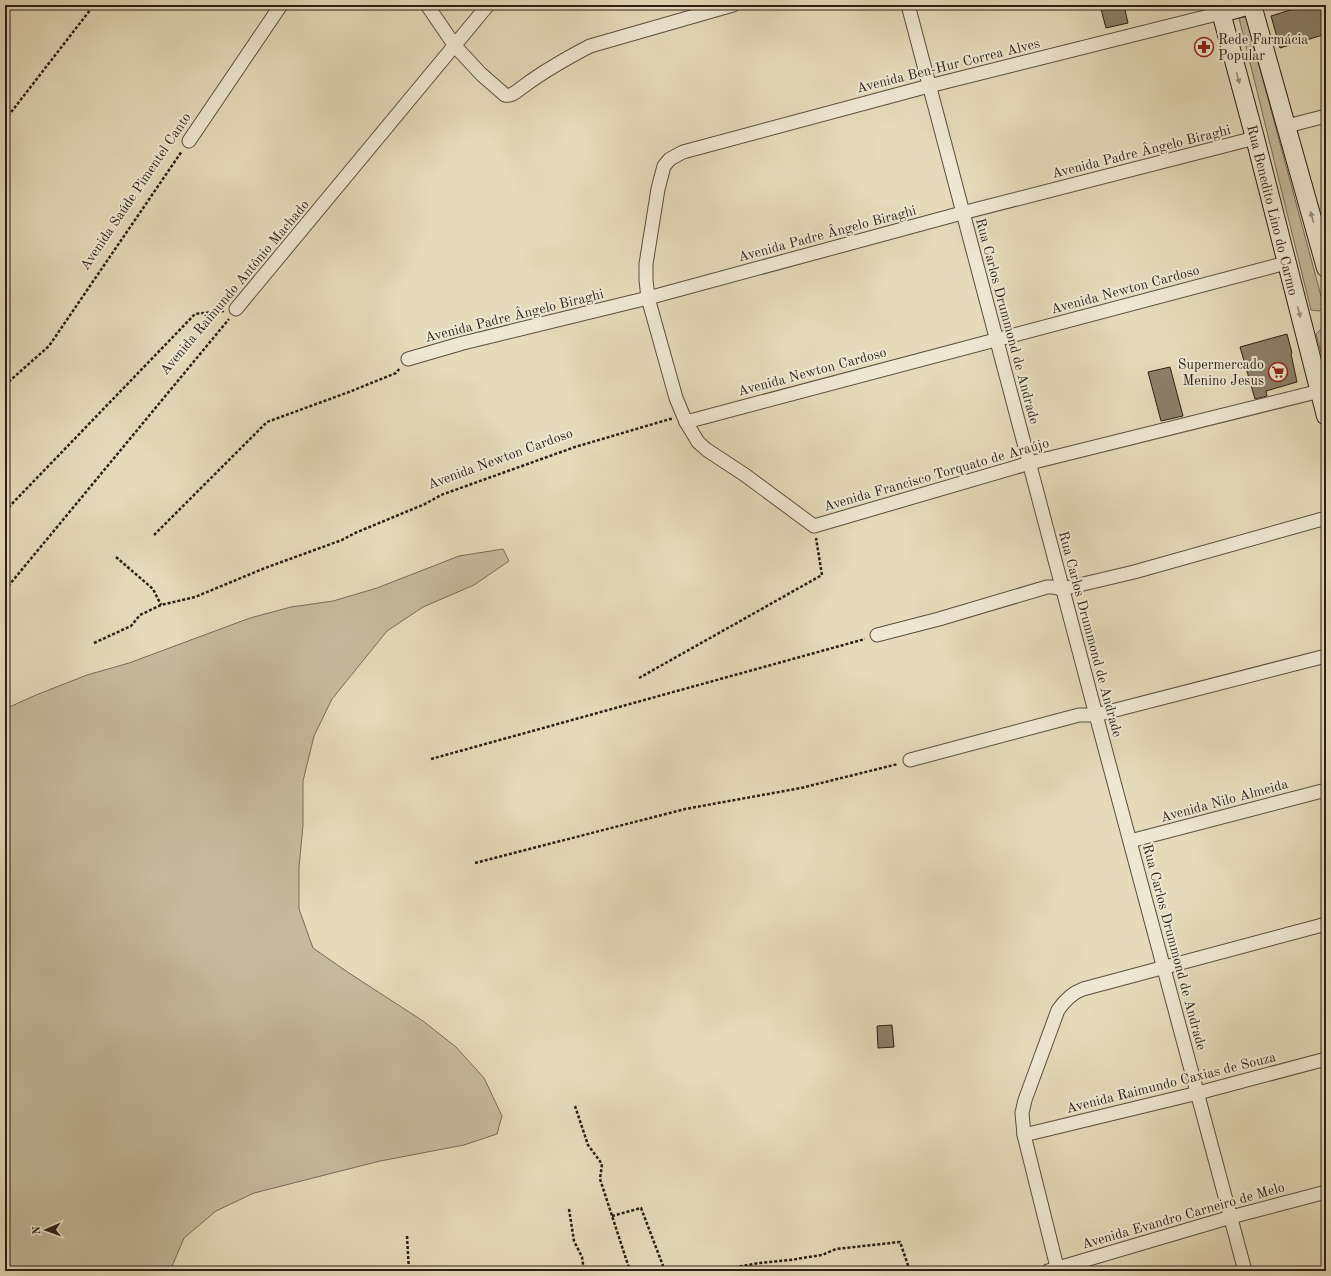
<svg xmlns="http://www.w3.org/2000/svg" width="1331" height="1276" font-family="'Old Standard TT',serif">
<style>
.green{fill:#c5ba9e;stroke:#786c5a}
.building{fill:#8c806b;stroke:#2b1f16}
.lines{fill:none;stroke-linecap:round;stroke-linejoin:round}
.street-casing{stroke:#5a4e3f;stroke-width:15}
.secondary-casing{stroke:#2b1f16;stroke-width:20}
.path{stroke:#2b1f16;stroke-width:2.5;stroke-dasharray:3 2;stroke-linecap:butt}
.street{stroke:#eee7d2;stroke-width:13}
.secondary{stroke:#eee7d2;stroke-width:18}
.oneway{fill:#968d7d}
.labels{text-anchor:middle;stroke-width:4;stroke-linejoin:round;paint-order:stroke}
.poi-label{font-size:14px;fill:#2b1f16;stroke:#eee7d2;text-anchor:start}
.street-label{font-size:14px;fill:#2b1f16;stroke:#eee7d2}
</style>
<rect width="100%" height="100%" fill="#e5daba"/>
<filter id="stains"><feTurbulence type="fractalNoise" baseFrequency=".005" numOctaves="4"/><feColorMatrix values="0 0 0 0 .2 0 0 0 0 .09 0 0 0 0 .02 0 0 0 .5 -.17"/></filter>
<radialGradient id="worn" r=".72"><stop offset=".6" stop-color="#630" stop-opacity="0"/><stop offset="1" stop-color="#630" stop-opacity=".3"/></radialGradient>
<g class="green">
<polygon points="1246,17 1324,307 1319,311 1311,310 1239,18"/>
<polygon points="1322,328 1326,329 1326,371 1316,334"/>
<polygon points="503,549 509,561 474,585 423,607 387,631 332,699 314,736 303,781 303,825 299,867 299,909 313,948 349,973 423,1021 456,1047 484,1078 502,1116 497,1134 464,1145 380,1161 254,1193 216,1211 184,1238 170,1271 5,1271 5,709 36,695 87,675 129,663 250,618 291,607 333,601 377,588 459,556"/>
</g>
<g class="building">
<polygon points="1100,5 1124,5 1128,23 1106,28"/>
<polygon points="1306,5 1320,5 1326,26 1326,34 1280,48 1271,16"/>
<polygon points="1287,334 1292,353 1291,354 1297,382 1266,391 1267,396 1255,399 1240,347"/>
<polygon points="1170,367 1183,416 1161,421 1148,372"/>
<polygon points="892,1025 894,1047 878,1048 877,1026"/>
</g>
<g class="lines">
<g class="street-casing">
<g id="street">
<path d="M427 5 455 46 481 74 505 95C512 97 518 90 524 86 544 71 567 58 590 46L733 5"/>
<polyline points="908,5 1096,715 1245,1271"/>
<polyline points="1221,13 929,86 683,152 670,159 664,166 658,189 646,264 646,280 648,298 676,398 686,422 698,442 707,450 745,475 814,526 1030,463 1320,391"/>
<polyline points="1287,126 1326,116"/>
<polyline points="189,141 281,5"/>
<polyline points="236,309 488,5"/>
<polyline points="408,359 463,343 648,298 962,213 1255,138"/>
<polyline points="686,422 1286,263"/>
<polyline points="877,635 939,619 1047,587 1052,587 1062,589 1134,572 1326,518"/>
<polyline points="910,760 1079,715 1096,715 1326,656"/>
<polyline points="1130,841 1326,790"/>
<polyline points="1024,1135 1198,1093 1326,1059"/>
<polyline points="1048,1271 1231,1217 1326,1192"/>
<path d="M1058 1271 1024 1135 1022 1113 1025 1100 1058 1010C1065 1000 1072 993 1083 989L1326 924"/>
</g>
</g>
<g class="secondary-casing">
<g id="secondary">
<polyline points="1219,5 1255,138 1326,416"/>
<polyline points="1252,5 1326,268"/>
<polyline points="1221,13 1250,5"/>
</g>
</g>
<g class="path">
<polyline points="5,120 94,5"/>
<polyline points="5,385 49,346 182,151"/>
<polyline points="5,511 195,314 224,311"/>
<polyline points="154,535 267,422 349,392 396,373 400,368"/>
<polyline points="116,557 153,589 161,605"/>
<polyline points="5,590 229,319"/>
<polyline points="94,643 131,626 140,615 161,605 195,597 265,568 342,540 355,533 425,504 441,495 575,447 670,419 672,419"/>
<polyline points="639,678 822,575 816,538"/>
<polyline points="431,759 865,639"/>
<polyline points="475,863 685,809 801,788 898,764"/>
<polyline points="575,1106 588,1145 602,1164 600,1179 630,1271"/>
<polyline points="569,1209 574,1241 582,1257 584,1271"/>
<polyline points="612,1216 641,1208 665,1271"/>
<polyline points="407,1236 409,1271"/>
<polyline points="715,1271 759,1263 790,1260 822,1255 836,1249 900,1242 910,1271"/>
</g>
<use href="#street" class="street"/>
<use href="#secondary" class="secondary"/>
</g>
<defs><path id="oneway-solid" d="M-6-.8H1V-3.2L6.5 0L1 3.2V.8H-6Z"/></defs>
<g class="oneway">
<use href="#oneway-solid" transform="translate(1238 78) rotate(75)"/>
<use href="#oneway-solid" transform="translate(1312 217) rotate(-105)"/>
<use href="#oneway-solid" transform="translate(1299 312) rotate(75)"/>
</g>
<defs>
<g id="pharmacy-ring" transform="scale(1)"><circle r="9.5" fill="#eee7d2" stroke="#8f2418" stroke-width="1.5"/><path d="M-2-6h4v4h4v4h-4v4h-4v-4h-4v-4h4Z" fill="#8f2418"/></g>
<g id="supermarket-ring" transform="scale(1)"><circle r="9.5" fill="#eee7d2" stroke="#8f2418" stroke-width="1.5"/><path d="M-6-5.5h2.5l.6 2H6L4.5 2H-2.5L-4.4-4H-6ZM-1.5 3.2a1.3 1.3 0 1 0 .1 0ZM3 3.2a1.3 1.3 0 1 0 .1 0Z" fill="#8f2418"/></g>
</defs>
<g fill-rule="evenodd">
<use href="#pharmacy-ring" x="1204" y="47"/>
<use href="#supermarket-ring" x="1278" y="372"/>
</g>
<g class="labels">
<g class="poi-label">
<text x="1218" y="44">Rede Farmácia<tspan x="1218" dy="16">Popular</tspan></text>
<text x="1264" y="369" text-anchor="end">Supermercado<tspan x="1264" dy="16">Menino Jesus</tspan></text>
</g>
<g class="street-label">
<text transform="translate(948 65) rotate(-14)" y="5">Avenida Ben-Hur Correa Alves</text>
<text transform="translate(1141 151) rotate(-14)" y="5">Avenida Padre Ângelo Biraghi</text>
<text transform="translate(135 191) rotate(-56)" y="5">Avenida Saúde Pimentel Canto</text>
<text transform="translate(1273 210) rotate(76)" y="5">Rua Benedito Lino do Carmo</text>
<text transform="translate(827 233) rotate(-15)" y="5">Avenida Padre Ângelo Biraghi</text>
<text transform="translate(234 287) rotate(-50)" y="5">Avenida Raimundo Antônio Machado</text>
<text transform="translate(1125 289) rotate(-15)" y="5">Avenida Newton Cardoso</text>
<text transform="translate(514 315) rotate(-14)" y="5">Avenida Padre Ângelo Biraghi</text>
<text transform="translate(1008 321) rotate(75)" y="5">Rua Carlos Drummond de Andrade</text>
<text transform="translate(812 371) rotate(-15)" y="5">Avenida Newton Cardoso</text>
<text transform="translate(500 458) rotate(-20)" y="5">Avenida Newton Cardoso</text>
<text transform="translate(936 474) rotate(-16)" y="5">Avenida Francisco Torquato de Araújo</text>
<text transform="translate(1091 634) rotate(75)" y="5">Rua Carlos Drummond de Andrade</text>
<text transform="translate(1224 800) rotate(-15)" y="5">Avenida Nilo Almeida</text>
<text transform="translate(1175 947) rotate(75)" y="5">Rua Carlos Drummond de Andrade</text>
<text transform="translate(1171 1082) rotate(-14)" y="5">Avenida Raimundo Caxias de Souza</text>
<text transform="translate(1183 1215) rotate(-16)" y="5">Avenida Evandro Carneiro de Melo</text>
</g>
</g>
<rect width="1331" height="1276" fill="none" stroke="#e5daba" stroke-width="20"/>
<rect x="6" y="6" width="1319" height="1264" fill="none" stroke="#2b1f16" stroke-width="2"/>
<rect x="10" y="10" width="1311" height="1256" fill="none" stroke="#2b1f16"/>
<g transform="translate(46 1230) rotate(268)" stroke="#eee7d2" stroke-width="3" paint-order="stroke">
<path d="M0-3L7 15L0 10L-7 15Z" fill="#2b1f16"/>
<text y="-6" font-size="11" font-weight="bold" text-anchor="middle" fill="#2b1f16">N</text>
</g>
<rect width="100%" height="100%" filter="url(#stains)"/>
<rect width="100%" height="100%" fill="url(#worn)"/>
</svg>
